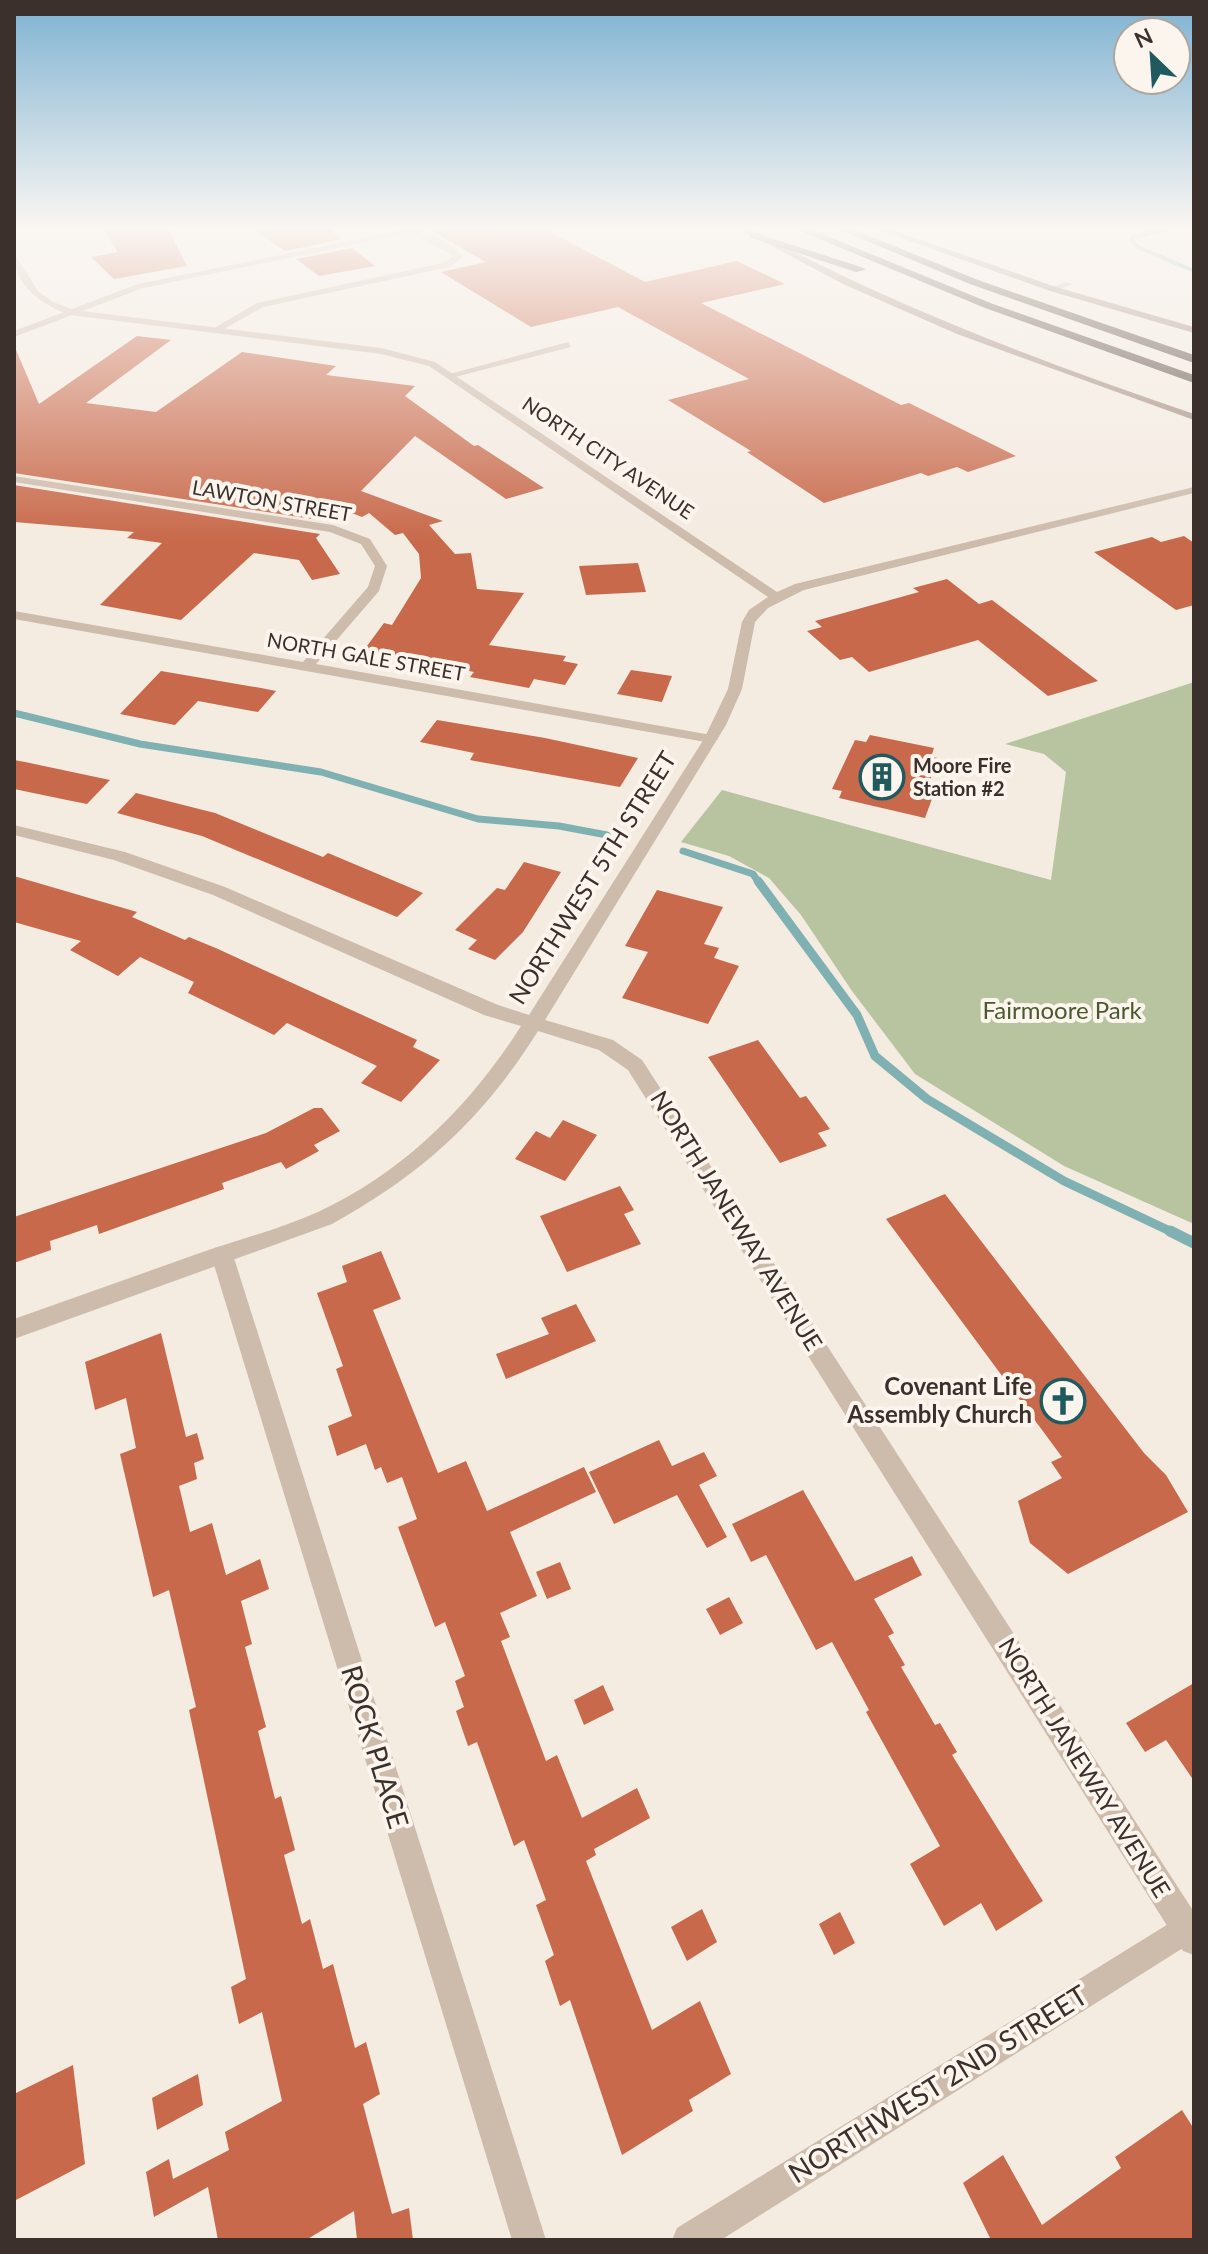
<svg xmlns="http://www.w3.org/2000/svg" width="1208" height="2254" font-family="Lato,sans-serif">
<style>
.green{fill:#b8c4a0}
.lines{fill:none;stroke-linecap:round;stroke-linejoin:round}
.stream-far3{stroke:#7fb0b2;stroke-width:4}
.stream-far2{stroke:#7fb0b2;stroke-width:7}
.stream-far1{stroke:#7fb0b2;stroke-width:9}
.stream{stroke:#7fb0b2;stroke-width:11}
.building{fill:#c8694b}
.minor{fill:#cdbbac;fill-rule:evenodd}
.tertiary{fill:#cdbbac;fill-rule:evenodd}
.secondary{fill:#a18a7d;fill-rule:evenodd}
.motorway{fill:#5c4a42;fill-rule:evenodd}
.labels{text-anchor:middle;stroke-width:8;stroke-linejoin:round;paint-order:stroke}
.far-street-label{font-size:20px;fill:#3b302b;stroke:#fbf5ee}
.far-poi-label{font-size:20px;font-weight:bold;fill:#3b302b;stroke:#fbf5ee;text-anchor:start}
.street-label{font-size:24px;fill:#3b302b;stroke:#fbf5ee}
.park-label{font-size:24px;fill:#4a5a2e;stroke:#fbf5ee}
.poi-label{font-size:24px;font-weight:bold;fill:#3b302b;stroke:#fbf5ee;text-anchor:end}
.near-street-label{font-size:28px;fill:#3b302b;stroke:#fbf5ee}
</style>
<rect width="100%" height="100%" fill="#f4ebe1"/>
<polygon class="green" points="1194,682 1194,1224 1064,1166 915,1074 852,991 801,915 769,878 729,856 681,842 722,790 1051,880 1066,772 1044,754 1005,744"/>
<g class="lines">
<polyline class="stream-far3" points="1180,225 1131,238 1136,246 1194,271"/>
<g class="stream-far2">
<polyline points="14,713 140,744 321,772 478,819 559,826 607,835"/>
<polyline points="683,851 753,874 759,883"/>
</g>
<polyline class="stream-far1" points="758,881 857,1015 875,1056 927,1099 1064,1181 1174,1233"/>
<polyline class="stream" points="1170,1231 1194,1243"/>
</g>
<g class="building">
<polygon points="101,225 166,225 187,266 114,279 91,257 118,252"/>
<polygon points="248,225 292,225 297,229 324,225 342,239 285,251"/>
<polygon points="466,225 537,225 645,282 737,261 785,284 701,303 901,405 909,403 1016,456 968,472 957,467 928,476 921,473 824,503 747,452 751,451 668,400 749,379 618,307 531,327 441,272 486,262 434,232"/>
<polygon points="352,248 375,266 319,276 296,259"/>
<polygon points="137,336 171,340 86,403 156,412 242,352 336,366 326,375 415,386 405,396 474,446 478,445 544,488 506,499 415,436 361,491 443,521 429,525 455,554 471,553 477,589 524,593 489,645 566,656 563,661 578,664 565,685 534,679 529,688 470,677 474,672 364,650 384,623 392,625 421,578 419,554 403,533 395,535 369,513 362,517 344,510 332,522 14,473 14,345 39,404"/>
<polygon points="14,485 320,534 316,538 340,574 312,580 299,560 254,553 181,620 100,605 162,543 127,538 134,532 14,522"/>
<polygon points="1184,536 1194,543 1194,605 1176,610 1094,552 1152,537 1161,542"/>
<polygon points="638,563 646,592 586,595 579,566"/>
<polygon points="947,579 979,604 992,600 1098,681 1048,696 978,640 869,672 852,657 840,660 807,631 822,627 815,621 919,592 913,588"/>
<polygon points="631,670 672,676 662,702 617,694"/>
<polygon points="161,671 261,688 276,691 258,712 198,701 175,725 120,714"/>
<polygon points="437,720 545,738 638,758 620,787 475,761 470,760 474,753 420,742"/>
<polygon points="870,735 934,748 931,757 938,758 929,783 937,785 925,818 839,798 842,791 832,789 855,740 866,742"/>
<polygon points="14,760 25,762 110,780 87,804 67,800 14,789"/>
<polygon points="136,793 215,813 323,857 328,853 423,893 397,917 202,836 117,813"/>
<polygon points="524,862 561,872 523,932 495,960 468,949 477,940 455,930 497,888 505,890"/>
<polygon points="14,876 137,912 132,917 185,940 189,937 218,949 417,1040 413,1047 440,1060 401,1102 361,1083 377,1066 287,1023 274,1035 188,993 194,982 140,957 118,976 70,950 81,941 14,922"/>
<polygon points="657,890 723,907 704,944 719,948 714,958 739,966 708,1024 622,998 648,952 625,946"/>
<polygon points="758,1040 800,1098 806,1096 830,1129 818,1133 827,1146 780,1163 708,1057"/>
<polygon points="314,1108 322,1108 340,1131 314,1145 319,1151 286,1169 281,1162 222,1183 224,1189 99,1234 97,1225 50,1241 51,1250 14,1263 14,1217 266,1133"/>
<polygon points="563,1120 597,1135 565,1181 515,1159 536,1131 550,1138"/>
<polygon points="620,1186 634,1210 624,1214 641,1244 567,1272 540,1216"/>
<polygon points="945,1194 1144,1453 1166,1475 1188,1512 1068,1574 1030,1543 1018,1501 1062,1478 1051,1462 1062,1457 886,1219"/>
<polygon points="381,1251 401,1299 373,1310 438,1473 466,1461 487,1511 584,1467 596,1492 510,1532 537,1596 500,1613 510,1637 501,1641 546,1761 557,1755 582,1818 637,1788 650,1818 594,1849 596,1855 586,1861 652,2030 700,2001 731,2074 689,2100 693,2111 622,2155 570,2000 560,2006 545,1961 554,1955 536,1905 546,1900 524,1840 514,1846 477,1742 468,1746 456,1711 464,1707 455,1681 465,1676 445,1622 435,1627 398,1527 417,1519 402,1477 387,1483 381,1467 375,1470 366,1444 337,1456 328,1426 352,1416 336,1369 343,1366 317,1293 347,1282 342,1266"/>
<polygon points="576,1304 596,1341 506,1379 496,1354 549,1334 541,1318"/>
<polygon points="161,1333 186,1437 197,1433 204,1459 194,1463 197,1479 179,1486 190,1532 212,1523 226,1575 260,1559 269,1589 241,1601 252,1644 245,1647 266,1727 258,1731 275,1799 281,1796 295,1850 284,1855 302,1924 310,1919 323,1969 333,1964 355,2048 366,2042 380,2094 363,2104 392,2214 409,2208 413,2240 357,2240 354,2211 306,2240 218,2240 208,2187 154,2217 146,2172 169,2159 173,2179 229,2150 225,2132 282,2101 262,2012 239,2024 231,1987 246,1979 189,1710 196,1707 169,1590 153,1597 120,1454 136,1448 126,1398 95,1410 85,1362"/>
<polygon points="659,1440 672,1466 704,1452 717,1476 699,1485 727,1537 707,1548 677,1495 614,1524 589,1472"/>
<polygon points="803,1490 855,1581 912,1556 922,1575 874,1599 894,1633 888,1636 905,1665 901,1667 935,1725 940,1723 957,1752 952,1755 1043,1901 996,1931 981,1903 944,1926 910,1864 940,1846 866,1712 869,1710 832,1642 816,1650 766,1555 751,1562 732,1524"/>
<polygon points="560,1562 571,1589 547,1599 536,1572"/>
<polygon points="729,1597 743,1623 720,1635 706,1609"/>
<polygon points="1194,1683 1194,1781 1166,1740 1145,1752 1126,1723"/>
<polygon points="603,1685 614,1710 584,1725 574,1700"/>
<polygon points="702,1909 717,1942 687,1961 671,1927"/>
<polygon points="840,1912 855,1943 834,1955 819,1924"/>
<polygon points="73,2065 85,2164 14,2201 14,2094"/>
<polygon points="198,2074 203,2105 157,2130 152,2098"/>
<polygon points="1182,2110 1194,2129 1194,2240 991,2240 963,2183 1003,2155 1042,2225 1121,2168 1115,2157"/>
</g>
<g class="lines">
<g class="minor">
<path d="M398 225C417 225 451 242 463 257L449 267 263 307 217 333 209 331 257 303 443 263 454 256 410 233 143 288 14 337V331L138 284 403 230Z"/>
<polygon points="902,225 923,225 883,233 879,231"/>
<polygon points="1065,282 1072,284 1053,292 1049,289"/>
<polygon points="568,342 571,347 451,378 446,375"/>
<polygon points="14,476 333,525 370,539 387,566 379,591 316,664 711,735 718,739 711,743 14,619 14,611 303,662 368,587 375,566 361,544 330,532 14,482"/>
<polygon points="222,1246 230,1248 233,1255 546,2240 512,2240 211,1255 214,1248"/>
<polygon points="1186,1913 1194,1916 1194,1941 721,2240 672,2240 677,2228"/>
</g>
<path class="tertiary" d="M14 253 38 291 53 302 74 310 381 348 435 362 777 592 795 584 1194 487V493L804 590 768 608 755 622 742 689 726 725 545 1020 613 1040 642 1060 1194 1912V1955L1183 1951 628 1070 599 1050 538 1031C482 1120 423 1173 332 1224L14 1339V1319C75 1297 136 1276 197 1254 237 1240 280 1229 318 1212 404 1172 471 1105 521 1026L484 1015 213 895 114 860 14 835V825L125 852 225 887 498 1005 529 1015 704 739 728 689 742 622 749 610 768 597 429 366 381 354 70 315C42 305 14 286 14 253Z"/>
<g class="secondary">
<path d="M732 225H743C887 304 1039 361 1194 414V420L957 334 843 284Z"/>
<polygon points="865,225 878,225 1056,287 1194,327 1194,333 1050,291"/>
</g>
<g class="motorway">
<polygon points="786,225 800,225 993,304 1194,375 1194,383 985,308"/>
<polygon points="828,225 842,225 978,280 1194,355 1194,363 970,284"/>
<polygon points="752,232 864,268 865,270 856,272 749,237"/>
</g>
</g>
<linearGradient id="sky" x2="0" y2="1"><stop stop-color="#7eb2d2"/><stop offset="0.42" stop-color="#faf6f2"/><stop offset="1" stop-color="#faf6f2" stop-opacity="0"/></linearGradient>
<rect width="1208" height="541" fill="url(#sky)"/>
<defs>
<g id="building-ring" transform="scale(2.3)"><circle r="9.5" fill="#fbf5ee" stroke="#1f5a5e" stroke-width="1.5"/><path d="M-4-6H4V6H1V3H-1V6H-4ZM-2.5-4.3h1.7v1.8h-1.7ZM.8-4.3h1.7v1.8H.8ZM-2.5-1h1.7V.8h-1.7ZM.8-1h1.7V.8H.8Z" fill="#1f5a5e"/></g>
<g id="church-ring" transform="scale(2.3)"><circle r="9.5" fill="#fbf5ee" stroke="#1f5a5e" stroke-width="1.5"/><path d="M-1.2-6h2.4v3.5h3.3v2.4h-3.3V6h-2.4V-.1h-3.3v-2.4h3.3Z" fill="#1f5a5e"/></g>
</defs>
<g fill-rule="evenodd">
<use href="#building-ring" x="882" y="777"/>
<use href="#church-ring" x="1063" y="1401"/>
</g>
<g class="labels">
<g class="far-street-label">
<text transform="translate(608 458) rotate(34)" y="7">NORTH CITY AVENUE</text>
<text transform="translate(272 501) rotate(10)" y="7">LAWTON STREET</text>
<text transform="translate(366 657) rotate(10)" y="7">NORTH GALE STREET</text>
</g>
<g class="far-poi-label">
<text x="913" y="773">Moore Fire<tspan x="913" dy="23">Station #2</tspan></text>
</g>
<g class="street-label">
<text transform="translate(593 878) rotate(-58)" y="8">NORTHWEST 5TH STREET</text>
<text transform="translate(736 1221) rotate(58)" y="8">NORTH JANEWAY AVENUE</text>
<text transform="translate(1084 1768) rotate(58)" y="8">NORTH JANEWAY AVENUE</text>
</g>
<g class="park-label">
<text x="1062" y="1019">Fairmoore Park</text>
</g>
<g class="poi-label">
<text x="1032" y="1395">Covenant Life<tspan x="1032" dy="28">Assembly Church</tspan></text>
</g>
<g class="near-street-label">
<text transform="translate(375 1747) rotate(73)" y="10">ROCK PLACE</text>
<text transform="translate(938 2084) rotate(-32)" y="10">NORTHWEST 2ND STREET</text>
</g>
</g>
<rect width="1208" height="2254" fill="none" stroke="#3b302b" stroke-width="32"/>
<g transform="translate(1152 56) rotate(335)"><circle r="38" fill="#fbf5ee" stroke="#aea6a0" stroke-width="2"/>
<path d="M0-6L14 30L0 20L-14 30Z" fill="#1f5a5e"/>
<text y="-12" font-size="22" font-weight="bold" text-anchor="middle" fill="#3b302b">N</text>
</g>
</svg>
